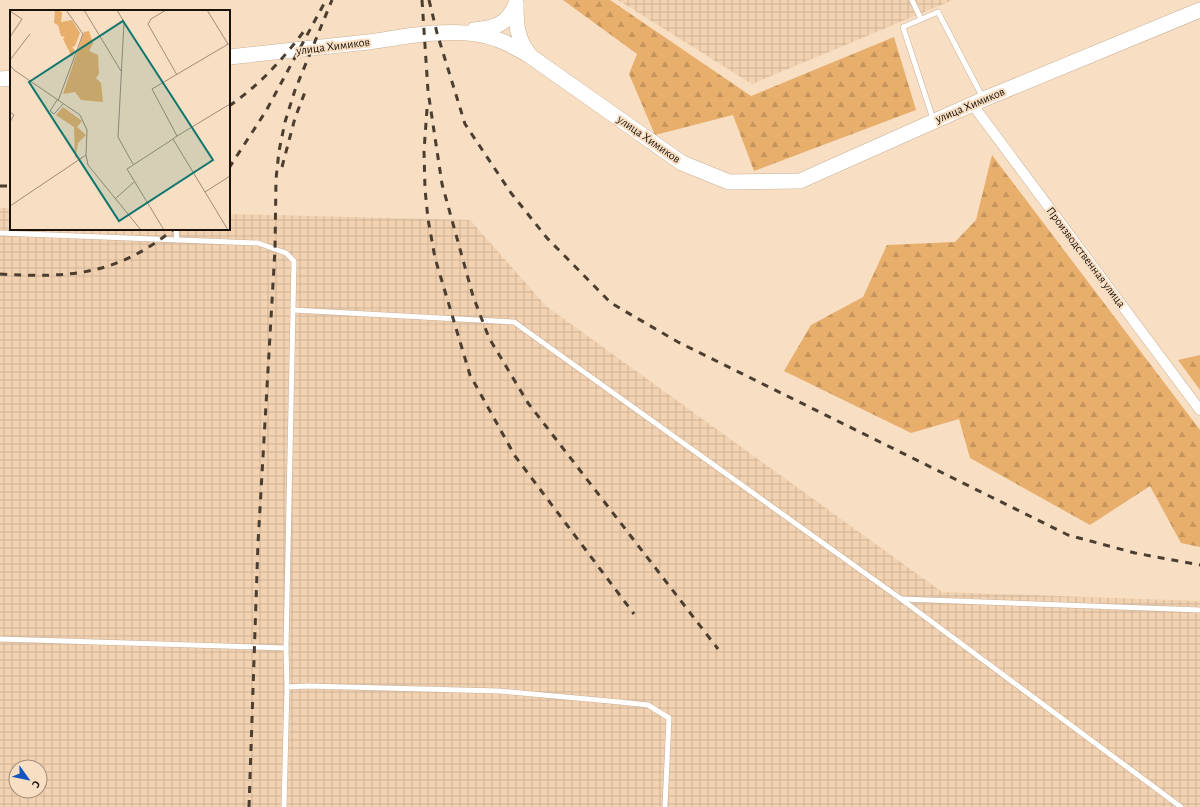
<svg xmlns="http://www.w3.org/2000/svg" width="1200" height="807" font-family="'Alegreya Sans',sans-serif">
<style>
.industrial{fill:url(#industrial-grid);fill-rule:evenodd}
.forest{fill:url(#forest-firs)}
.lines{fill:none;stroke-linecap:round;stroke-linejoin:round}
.lane-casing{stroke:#cab197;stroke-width:6}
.street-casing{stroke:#cab197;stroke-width:11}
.secondary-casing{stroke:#cab197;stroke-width:16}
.lane{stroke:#fff;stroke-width:5}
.street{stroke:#fff;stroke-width:10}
.secondary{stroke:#fff;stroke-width:15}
.rail{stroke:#4b3e31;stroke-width:3;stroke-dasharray:7 7;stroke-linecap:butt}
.labels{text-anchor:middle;stroke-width:4;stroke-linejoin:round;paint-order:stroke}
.street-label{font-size:12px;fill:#1a1108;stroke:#f8dec2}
.inset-road{fill:none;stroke:#9f8c78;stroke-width:1}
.view{fill:#0f766e;fill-opacity:0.15;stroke:#0f766e;stroke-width:2}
.inset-edge{fill:none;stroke:#1a1108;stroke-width:2}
</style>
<defs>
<pattern id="industrial-grid" width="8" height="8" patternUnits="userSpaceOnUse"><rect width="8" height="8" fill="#f2d2b1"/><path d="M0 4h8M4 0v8" fill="none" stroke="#cfb397"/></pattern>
<pattern id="forest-firs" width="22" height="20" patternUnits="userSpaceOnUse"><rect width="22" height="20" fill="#e7ae6c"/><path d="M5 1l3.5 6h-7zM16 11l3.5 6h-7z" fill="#c6955c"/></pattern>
</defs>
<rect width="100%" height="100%" fill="#f8dec2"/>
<g class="industrial">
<polygon points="618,0 953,0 752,84"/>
<path d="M0 208H11V229H229V214L470 220 546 306 942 592 1200 601V807H0ZM16 767H40V791H16Z"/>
</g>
<g class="forest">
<polygon points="563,0 610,0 751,96 894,37 916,110 754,171 733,115 655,135 629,74 637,54"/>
<polygon points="992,155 1200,430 1200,547 1181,543 1150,486 1090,525 970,458 959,419 911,433 784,371 811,325 863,297 887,245 955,242 976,220"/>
<polygon points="1200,355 1200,390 1178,360"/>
</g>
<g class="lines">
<g class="lane-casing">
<g id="lane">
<polyline points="912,0 921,19"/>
<polyline points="933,119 903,27 938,12 983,98"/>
<polyline points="176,229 177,240"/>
<polyline points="0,233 258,243 286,253 294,261 286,648"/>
<polyline points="293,310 514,322 901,599 1181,807"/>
<polyline points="901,599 1200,610"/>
<polyline points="0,639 286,648 287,687"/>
<polyline points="284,807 287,687 308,686 499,691 620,702 648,705 669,718 665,807"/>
</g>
</g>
<g class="street-casing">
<polyline id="street" points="972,104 1200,410"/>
</g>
<g class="secondary-casing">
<g id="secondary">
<path d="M516 3C516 23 516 37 529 54"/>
<path d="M474 30C495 28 507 25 516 4"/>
<path d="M229 57C276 52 322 47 368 42 404 37 441 29 477 34 497 37 513 46 530 56L682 163 729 182 800 181 984 99 1200 10"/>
<polyline points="0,79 11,78"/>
</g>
</g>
<use href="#lane" class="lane"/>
<use href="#street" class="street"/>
<use href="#secondary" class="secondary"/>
<g class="rail">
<polyline points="422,0 428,91 442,184 473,296 489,338 528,403 718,649"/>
<polyline points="429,0 437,33 465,124 511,193 547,238 611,303 678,342 1068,535 1135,553 1200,565"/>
<path d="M229 106C260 85 285 57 307 27"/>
<polyline points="427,109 424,151 425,189 428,219 435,258 470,375 515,456 634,614"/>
<polyline points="282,167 295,118 305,92"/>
<polyline points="229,168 266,111 326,0"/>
<polyline points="0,186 11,186"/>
<path d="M0 274C71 278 117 275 174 229"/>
<polyline points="249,807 258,543 275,249 276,179 279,151 285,122 295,90 332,0"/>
</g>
</g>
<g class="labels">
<g class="street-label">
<text transform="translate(333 46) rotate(-7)" y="4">улица Химиков</text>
<text transform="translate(970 105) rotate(-23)" y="4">улица Химиков</text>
<text transform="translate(649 139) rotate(35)" y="4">улица Химиков</text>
<text transform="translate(1086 257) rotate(53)" y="4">Производственная улица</text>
</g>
</g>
<g transform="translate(10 10)">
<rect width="220" height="220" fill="#f8dec2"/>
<path d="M45 0 52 2 51 12 62 10 70 23 65 36 62 37 65 41 62 47 53 29 55 27 51 26 48 15 44 13ZM79 21 83 33 79 41 88 45 89 64 86 68 91 73 93 92 71 90 65 82 53 84 74 22ZM53 97 72 111 67 117 76 125 68 133 65 150 64 117 46 105Z" fill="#e7ae6c"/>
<path class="inset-road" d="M74 0 111 61M107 0 114 12 108 127 123 154M156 0 141 9 138 14 167 65M197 0 218 34M0 1 12 9 0 27M220 33 142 79 167 126 220 94M0 50 20 24M0 55 4 60 70 105 77 120 76 145 78 155 131 220M47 90 40 101 44 104 53 94M48 91 73 24 56 0M0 102 4 105 0 112M167 126 163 129 218 220M195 182 220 166M105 189 124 172M0 196 76 145M154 220 117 159 163 129"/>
<path class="view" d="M113 11 203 150 109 211 19 72Z"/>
<rect width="220" height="220" class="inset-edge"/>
</g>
<g transform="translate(28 779) rotate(123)"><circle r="19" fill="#f8dec2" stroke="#9f8c78"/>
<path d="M0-3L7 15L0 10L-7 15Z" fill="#1355c1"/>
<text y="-6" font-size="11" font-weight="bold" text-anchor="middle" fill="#1a1108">С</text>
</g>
</svg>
